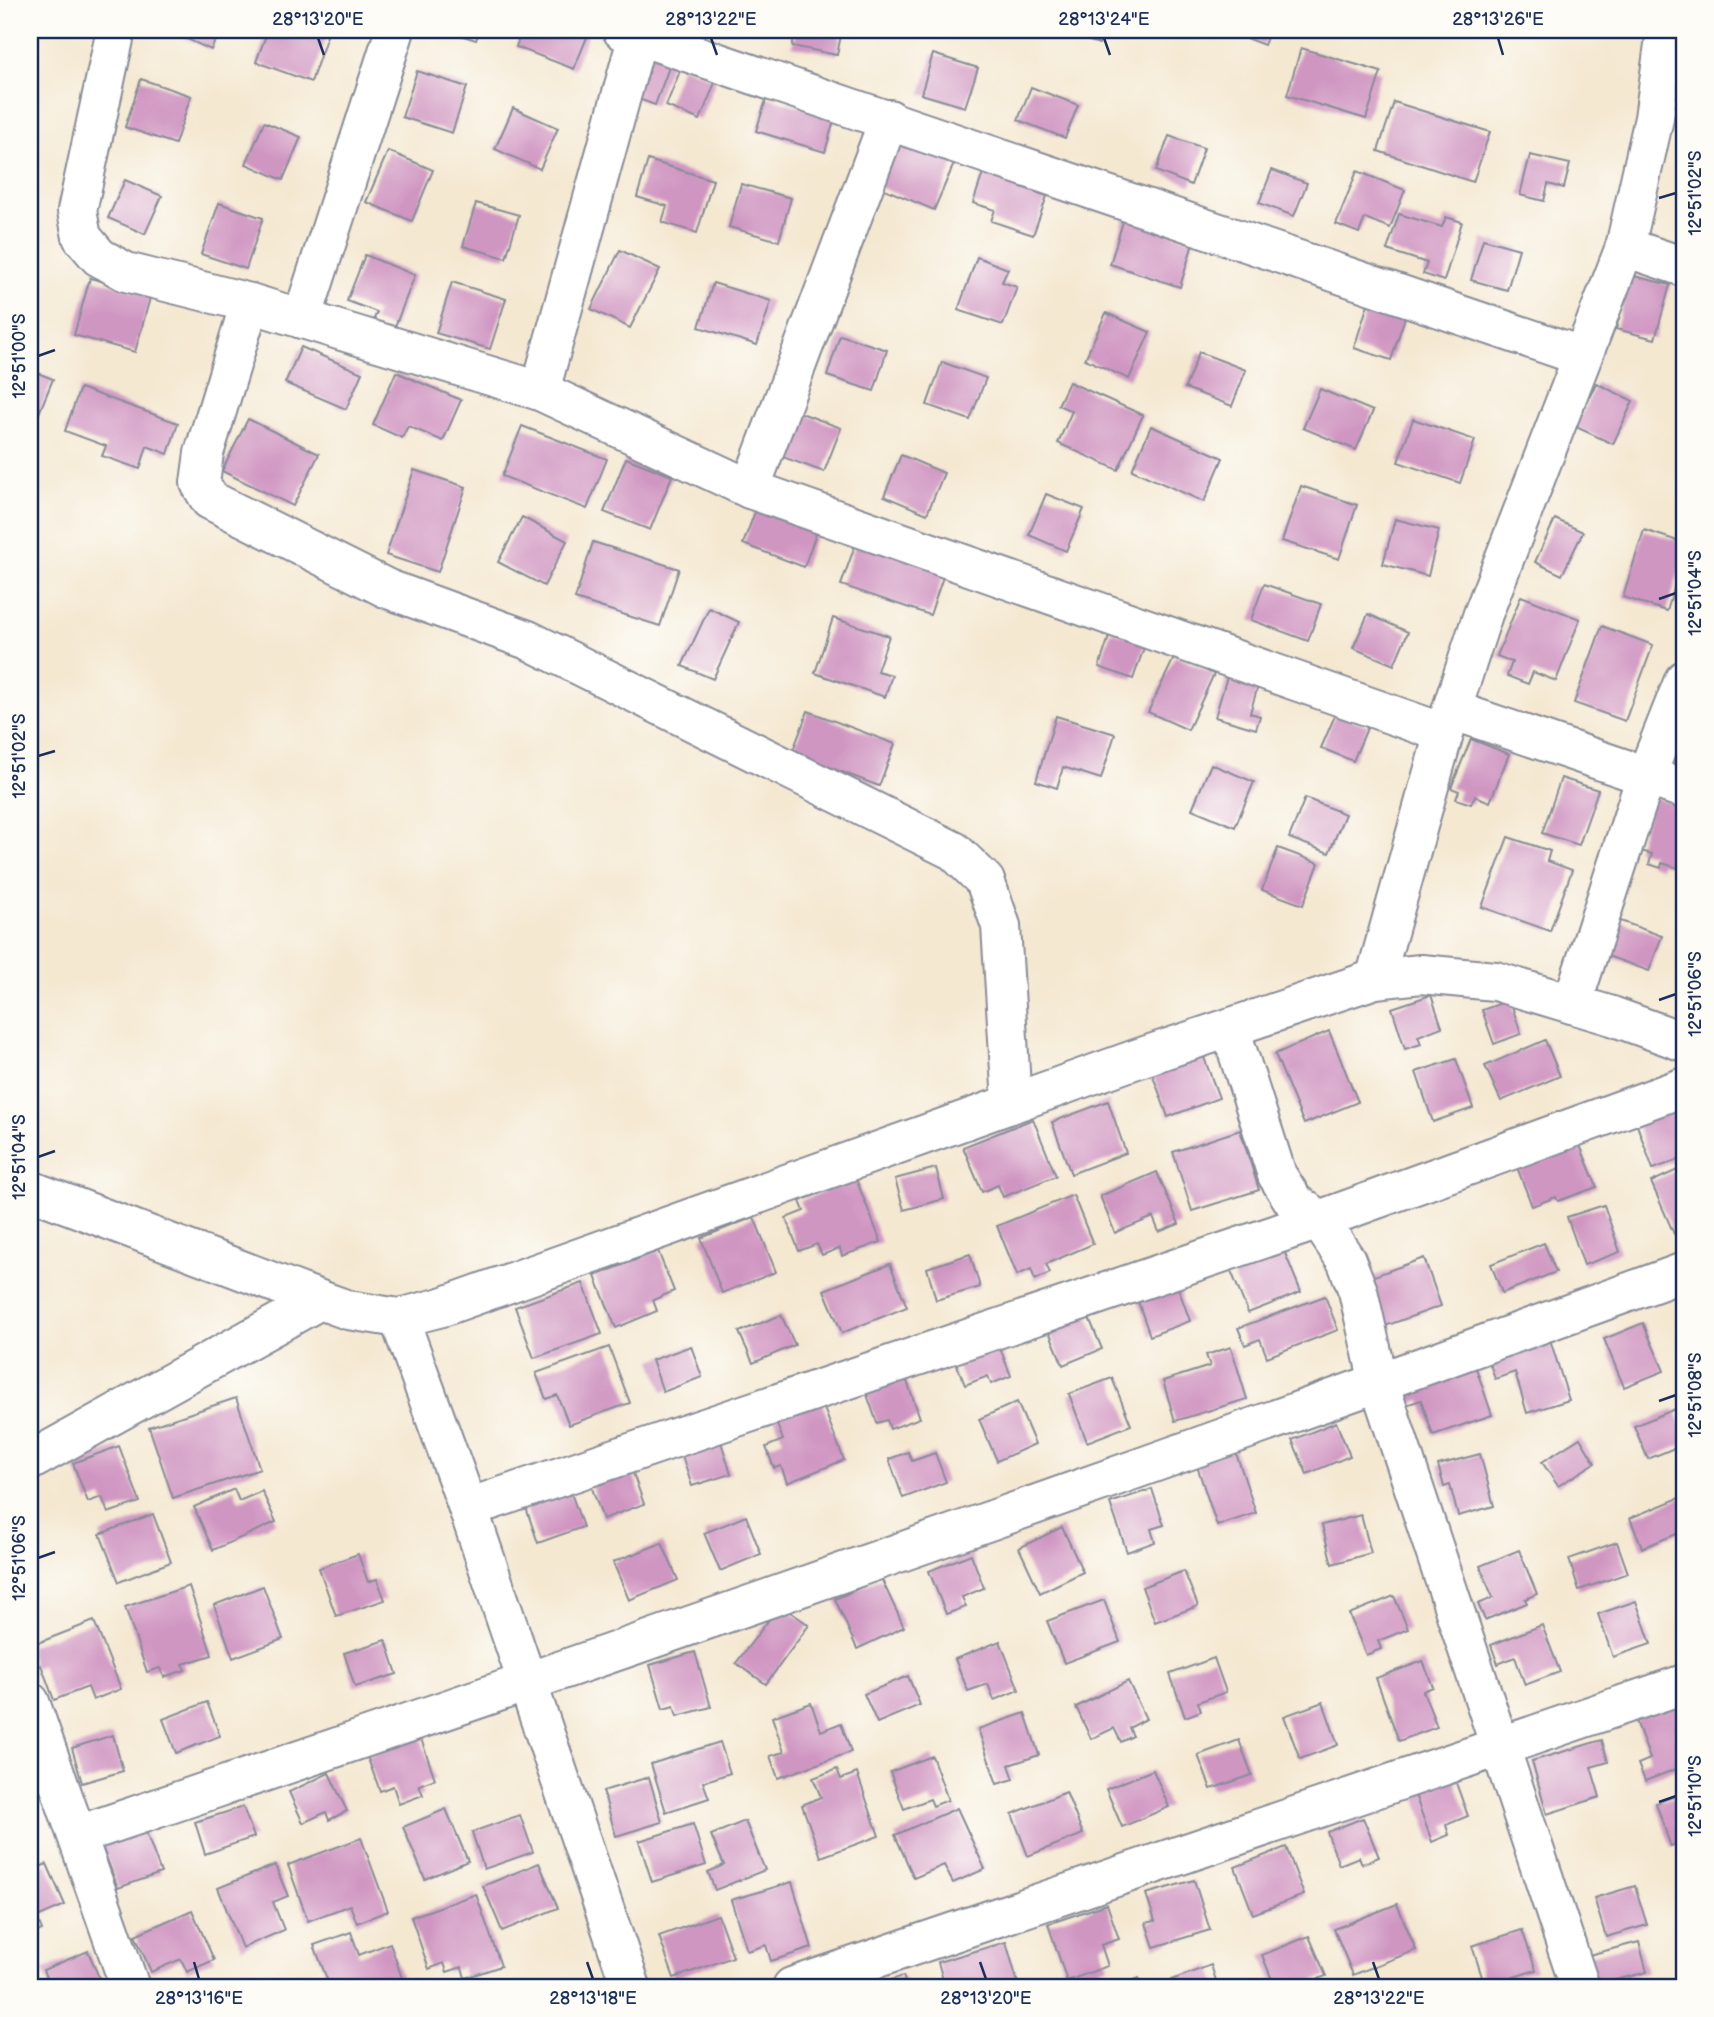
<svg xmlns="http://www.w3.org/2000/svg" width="1714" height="2017" font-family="'Balsamiq Sans',sans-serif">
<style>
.building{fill:#d096c2}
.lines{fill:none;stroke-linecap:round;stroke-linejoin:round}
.street-casing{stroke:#888c98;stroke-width:42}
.street{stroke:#fff;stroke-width:38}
.ticks{fill:none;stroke:#1b2f5e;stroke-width:2.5}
.neatline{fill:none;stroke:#1b2f5e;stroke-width:2.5}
.ticks-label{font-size:18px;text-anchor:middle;fill:#1b2f5e}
</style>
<rect width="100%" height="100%" fill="#fdfcf7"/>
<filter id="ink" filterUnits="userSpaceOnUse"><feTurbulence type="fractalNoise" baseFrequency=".0143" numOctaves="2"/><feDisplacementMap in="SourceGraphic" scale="14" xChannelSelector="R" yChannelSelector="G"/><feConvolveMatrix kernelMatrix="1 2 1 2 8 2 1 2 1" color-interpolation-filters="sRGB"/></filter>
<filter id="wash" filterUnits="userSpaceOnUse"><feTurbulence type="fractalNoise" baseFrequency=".00686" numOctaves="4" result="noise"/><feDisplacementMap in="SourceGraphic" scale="28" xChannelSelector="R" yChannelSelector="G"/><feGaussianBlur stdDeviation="1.57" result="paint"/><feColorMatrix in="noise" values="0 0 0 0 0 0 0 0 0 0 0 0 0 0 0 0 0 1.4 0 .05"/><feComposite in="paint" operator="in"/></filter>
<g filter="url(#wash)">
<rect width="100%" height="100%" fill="#f4e8d1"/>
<g id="blocks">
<g class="building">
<polygon points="175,30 220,30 211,50 174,33"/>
<polygon points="268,30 329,30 311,82 256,62"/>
<polygon points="444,30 480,30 476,40"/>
<polygon points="522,30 590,30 574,69 516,47"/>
<polygon points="796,30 842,30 837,55 792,46"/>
<polygon points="1061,30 1104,30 1099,44 1060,32"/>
<polygon points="1225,30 1270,30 1264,45"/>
<polygon points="1301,48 1381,72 1366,119 1287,95"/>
<polygon points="647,50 672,59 655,105 630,96"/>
<polygon points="933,54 978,68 965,107 921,94"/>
<polygon points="682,66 716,80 700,120 666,106"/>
<polygon points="417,71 467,87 452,133 402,117"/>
<polygon points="141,79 191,96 175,144 125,127"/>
<polygon points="1031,87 1078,105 1065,138 1018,120"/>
<polygon points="767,97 835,117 825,152 756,131"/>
<polygon points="1394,102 1490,132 1473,182 1378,151"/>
<polygon points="513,108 558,128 540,169 495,149"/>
<polygon points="264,122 301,137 283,180 246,164"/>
<polygon points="892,132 956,159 934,210 870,183"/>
<polygon points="1169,136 1204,148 1191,185 1156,171"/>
<polygon points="388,151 433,170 412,221 366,202"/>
<polygon points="1530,155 1570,164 1564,188 1548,184 1544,201 1520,195"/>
<polygon points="648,160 713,180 697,233 662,222 667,206 637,197"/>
<polygon points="1272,170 1307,183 1294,216 1259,203"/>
<polygon points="1357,171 1405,190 1390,228 1365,218 1359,233 1336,224"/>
<polygon points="983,173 1047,196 1033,235 991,221 995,210 973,203"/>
<polygon points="125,180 162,196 145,234 108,218"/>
<polygon points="741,184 791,198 779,241 729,227"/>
<polygon points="219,203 263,218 246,269 201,254"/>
<polygon points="476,203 519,215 506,258 463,246"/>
<polygon points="1399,214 1442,227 1446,217 1462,222 1444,281 1423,274 1427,263 1387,250"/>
<polygon points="1124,218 1194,240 1180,287 1110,264"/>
<polygon points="1483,239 1519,249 1507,290 1471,280"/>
<polygon points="620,250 660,269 630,328 591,309"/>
<polygon points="365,255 415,275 394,329 373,321 377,312 347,301"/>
<polygon points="977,257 1008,269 1002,282 1017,287 1003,325 958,310"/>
<polygon points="1630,275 1670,285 1655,339 1616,329"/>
<polygon points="90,278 151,294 135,352 74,335"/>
<polygon points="452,282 506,299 490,349 436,333"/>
<polygon points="713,283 771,301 757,345 699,327"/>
<polygon points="1368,304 1405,317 1391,360 1354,348"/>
<polygon points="1106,313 1150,332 1129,379 1085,359"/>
<polygon points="840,335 887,350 874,391 827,376"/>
<polygon points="301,347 362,373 346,409 285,383"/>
<polygon points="1199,352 1246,370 1232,406 1185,388"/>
<polygon points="942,362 986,378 970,420 927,405"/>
<polygon points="30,370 53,379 30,435"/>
<polygon points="396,372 461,400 443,441 408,426 402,438 373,425"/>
<polygon points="1069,382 1143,415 1118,470 1058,443 1072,411 1058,405"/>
<polygon points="1596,383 1633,401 1613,444 1576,427"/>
<polygon points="80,388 178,423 168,454 147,446 140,469 102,456 106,446 65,431"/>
<polygon points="1320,389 1373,411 1356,450 1303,428"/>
<polygon points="796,411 841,428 824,472 780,456"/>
<polygon points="248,419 319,454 293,506 222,471"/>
<polygon points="1413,419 1475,440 1460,483 1398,462"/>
<polygon points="522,426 607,459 587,509 502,476"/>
<polygon points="1151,426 1223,458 1204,502 1132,470"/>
<polygon points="901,455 944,473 927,514 884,496"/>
<polygon points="626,458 672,476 650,530 604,512"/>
<polygon points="414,470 466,487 438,572 386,555"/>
<polygon points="1301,486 1357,505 1339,559 1282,541"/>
<polygon points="1046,494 1084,509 1066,551 1029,535"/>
<polygon points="756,509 817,531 804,567 743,544"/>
<polygon points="522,517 567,541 544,586 498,562"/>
<polygon points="1395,519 1439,530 1428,576 1383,564"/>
<polygon points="1555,519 1583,532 1562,575 1535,562"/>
<polygon points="1644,530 1684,543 1684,556 1667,611 1623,597"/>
<polygon points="857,540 947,565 930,615 841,585"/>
<polygon points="593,542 679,569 660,626 575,599"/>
<polygon points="1264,584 1321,604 1308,641 1251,620"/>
<polygon points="1521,596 1580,619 1556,681 1533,672 1528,684 1507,676 1512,662 1497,656"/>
<polygon points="709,608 739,622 713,679 682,666"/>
<polygon points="1368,614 1408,632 1394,665 1353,648"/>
<polygon points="833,618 889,636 877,671 892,675 885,697 815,673"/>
<polygon points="1602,626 1653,645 1625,721 1574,703"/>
<polygon points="1111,631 1146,642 1133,679 1099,667"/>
<polygon points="1175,656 1214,674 1188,730 1148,712"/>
<polygon points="1229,670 1260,679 1250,713 1260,716 1256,729 1215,717"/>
<polygon points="808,711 895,744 879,786 792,753"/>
<polygon points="1336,713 1368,726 1353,761 1321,748"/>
<polygon points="1056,716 1115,734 1101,779 1063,767 1057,788 1036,781"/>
<polygon points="1471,739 1509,754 1490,802 1475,796 1471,804 1456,799 1459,791 1451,788"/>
<polygon points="1211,764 1254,782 1235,827 1192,809"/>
<polygon points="1561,778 1598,790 1579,845 1542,833"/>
<polygon points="1653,797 1684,807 1684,848 1678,868 1662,863 1661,868 1649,864 1652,854 1637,850"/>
<polygon points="1305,798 1345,814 1329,853 1289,838"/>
<polygon points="1508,837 1550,851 1547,861 1572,870 1550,931 1482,907"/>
<polygon points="1278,848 1319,863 1303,905 1262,890"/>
<polygon points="1615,919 1662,936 1649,971 1602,954"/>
<polygon points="1431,995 1442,1027 1418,1036 1421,1044 1405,1049 1392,1008"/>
<polygon points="1510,1000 1521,1034 1494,1044 1482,1010"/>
<polygon points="1329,1031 1358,1102 1304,1124 1275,1054"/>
<polygon points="1545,1040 1560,1076 1501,1101 1485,1066"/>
<polygon points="1202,1052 1219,1098 1168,1117 1151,1070"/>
<polygon points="1456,1059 1473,1108 1433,1122 1416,1072"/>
<polygon points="1684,1096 1684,1158 1653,1169 1633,1114"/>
<polygon points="1108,1101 1126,1153 1071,1174 1052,1122"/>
<polygon points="1033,1119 1056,1176 1003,1197 998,1185 982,1192 963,1147"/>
<polygon points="1240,1130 1259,1190 1192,1211 1173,1152"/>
<polygon points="1577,1138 1597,1187 1558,1201 1556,1197 1532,1206 1515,1162"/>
<polygon points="1684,1167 1684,1229 1674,1234 1651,1182"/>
<polygon points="936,1168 944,1199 904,1210 895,1179"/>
<polygon points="1157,1172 1179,1224 1159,1232 1153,1217 1115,1233 1100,1196"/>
<polygon points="856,1179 881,1242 842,1256 840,1248 822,1255 817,1244 799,1251 786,1218 804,1211 800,1201"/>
<polygon points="1073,1195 1093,1244 1046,1264 1050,1273 1035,1280 1031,1269 1017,1275 997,1226"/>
<polygon points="1604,1205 1620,1252 1584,1265 1567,1217"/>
<polygon points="754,1217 776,1272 722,1293 701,1238"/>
<polygon points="1280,1241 1301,1292 1248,1313 1228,1263"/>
<polygon points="1544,1243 1556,1272 1502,1293 1491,1264"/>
<polygon points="658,1251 674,1291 653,1300 657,1311 616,1328 595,1276"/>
<polygon points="970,1254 980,1287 936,1300 927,1268"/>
<polygon points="1424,1258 1441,1306 1377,1329 1360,1281"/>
<polygon points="890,1264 907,1307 842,1333 824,1290"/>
<polygon points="1175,1279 1190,1321 1150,1336 1135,1293"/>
<polygon points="583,1283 602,1334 534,1358 515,1307"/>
<polygon points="1325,1296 1338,1330 1267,1357 1260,1339 1245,1345 1238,1328"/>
<polygon points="1085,1308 1102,1349 1063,1365 1046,1324"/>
<polygon points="781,1315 795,1345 753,1363 739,1332"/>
<polygon points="1643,1323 1664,1371 1624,1387 1604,1339"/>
<polygon points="1548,1333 1569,1400 1527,1413 1515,1372 1495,1379 1486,1352"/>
<polygon points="996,1338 1011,1376 991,1384 988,1376 965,1385 953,1355"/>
<polygon points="691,1346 702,1377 663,1392 652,1360"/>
<polygon points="609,1347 630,1403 569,1425 557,1395 546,1399 536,1373"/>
<polygon points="1231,1347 1247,1399 1175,1421 1163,1381 1210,1366 1206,1355"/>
<polygon points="1474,1362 1492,1415 1433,1435 1421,1400 1397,1408 1391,1390"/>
<polygon points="903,1370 920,1418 890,1429 887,1420 877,1423 863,1383"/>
<polygon points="1112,1378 1131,1425 1087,1442 1069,1394"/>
<polygon points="236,1398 260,1469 173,1498 149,1427"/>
<polygon points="820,1398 844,1460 787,1483 781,1466 774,1468 766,1447 783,1440 774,1417"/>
<polygon points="1017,1402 1035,1444 997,1461 979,1419"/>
<polygon points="1675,1409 1684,1431 1684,1444 1648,1459 1634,1426"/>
<polygon points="1336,1422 1350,1456 1307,1474 1292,1440"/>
<polygon points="718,1432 731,1474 692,1486 678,1444"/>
<polygon points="1580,1438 1595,1463 1558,1486 1542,1462"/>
<polygon points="119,1446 140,1502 108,1513 102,1497 88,1502 73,1463"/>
<polygon points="1235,1450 1256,1513 1217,1526 1196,1463"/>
<polygon points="908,1452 912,1461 935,1453 946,1482 903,1498 889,1459"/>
<polygon points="1480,1454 1494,1506 1458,1516 1450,1485 1444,1487 1438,1465"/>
<polygon points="629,1462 644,1504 603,1519 588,1477"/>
<polygon points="569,1487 583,1527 538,1543 524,1502"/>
<polygon points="234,1489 239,1501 262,1491 276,1522 213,1550 194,1507"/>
<polygon points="1152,1489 1164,1525 1151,1529 1155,1542 1127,1552 1110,1503"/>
<polygon points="1684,1496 1684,1531 1642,1548 1630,1518"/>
<polygon points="153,1514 171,1562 119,1582 100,1534"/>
<polygon points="1361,1515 1371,1553 1332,1564 1322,1525"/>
<polygon points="746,1516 761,1554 720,1571 704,1533"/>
<polygon points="1062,1527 1083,1572 1040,1593 1019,1548"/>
<polygon points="1617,1542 1628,1573 1579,1590 1569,1559"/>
<polygon points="662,1543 678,1580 629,1600 613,1562"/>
<polygon points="1519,1550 1537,1594 1525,1599 1527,1603 1485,1620 1478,1604 1493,1598 1480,1566"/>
<polygon points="358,1554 368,1582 377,1579 385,1600 336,1616 319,1568"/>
<polygon points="971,1554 984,1588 962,1597 966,1607 946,1614 929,1571"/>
<polygon points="1184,1571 1198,1606 1155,1622 1142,1587"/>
<polygon points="881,1578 904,1627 857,1649 835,1599"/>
<polygon points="189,1586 212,1655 183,1664 185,1670 164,1677 160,1668 147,1672 125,1607"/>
<polygon points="263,1586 283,1639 233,1658 214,1605"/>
<polygon points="1394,1596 1408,1629 1378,1641 1381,1649 1366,1655 1349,1614"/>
<polygon points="1104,1600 1120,1642 1064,1663 1047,1621"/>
<polygon points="1636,1601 1651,1644 1613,1657 1598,1614"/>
<polygon points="780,1605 809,1625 766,1684 736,1663"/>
<polygon points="94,1621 121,1689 93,1700 88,1687 54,1700 41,1665 35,1668 30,1654 30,1646"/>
<polygon points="1542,1625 1560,1672 1525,1685 1515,1657 1498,1664 1491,1645"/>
<polygon points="386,1640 397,1674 355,1687 344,1653"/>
<polygon points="1000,1641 1019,1690 994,1700 988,1684 968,1691 955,1659"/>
<polygon points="695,1652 711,1707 677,1716 674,1706 663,1709 650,1665"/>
<polygon points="1214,1658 1226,1692 1198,1702 1201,1711 1185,1717 1170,1674"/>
<polygon points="1423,1661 1433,1687 1423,1691 1437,1727 1399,1741 1376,1678"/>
<polygon points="908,1676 920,1705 877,1723 864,1694"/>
<polygon points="1128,1681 1146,1719 1129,1728 1133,1736 1121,1742 1114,1728 1091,1739 1076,1707"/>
<polygon points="207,1702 220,1736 176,1753 163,1719"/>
<polygon points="1323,1702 1338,1745 1300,1759 1284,1716"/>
<polygon points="1681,1702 1684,1710 1684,1766 1645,1781 1638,1764 1650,1759 1635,1718"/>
<polygon points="811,1703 821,1731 841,1723 851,1752 778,1778 770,1756 784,1752 772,1717"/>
<polygon points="1025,1713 1039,1755 1009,1765 1014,1779 997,1784 978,1729"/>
<polygon points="113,1735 123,1771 82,1783 72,1748"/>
<polygon points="420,1736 435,1779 419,1785 423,1795 399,1804 393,1786 380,1791 367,1756"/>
<polygon points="1239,1740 1252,1775 1211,1789 1198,1755"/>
<polygon points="1602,1740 1608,1762 1591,1767 1600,1797 1547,1814 1532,1761"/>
<polygon points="720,1742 730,1773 703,1782 709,1798 666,1812 651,1764"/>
<polygon points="932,1756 948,1800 933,1806 930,1799 904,1809 890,1772"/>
<polygon points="837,1769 841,1779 857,1773 879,1836 821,1857 802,1805 821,1797 813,1778"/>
<polygon points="1153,1770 1169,1807 1122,1827 1106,1789"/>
<polygon points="1452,1772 1468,1816 1446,1825 1449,1835 1432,1842 1412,1786"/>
<polygon points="329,1773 347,1811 329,1820 326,1812 303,1823 289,1792"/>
<polygon points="649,1777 662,1822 616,1836 603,1791"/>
<polygon points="1066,1792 1083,1834 1028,1856 1012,1814"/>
<polygon points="1684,1793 1684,1842 1671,1847 1656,1803"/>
<polygon points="243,1807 254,1837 205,1854 195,1822"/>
<polygon points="957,1808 985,1869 953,1883 944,1865 914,1878 895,1835"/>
<polygon points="446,1809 468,1861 425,1879 403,1827"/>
<polygon points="520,1815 533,1852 484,1869 472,1832"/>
<polygon points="1363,1818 1379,1857 1362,1864 1359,1857 1339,1865 1327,1832"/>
<polygon points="745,1821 765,1870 715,1890 708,1872 724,1865 711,1835"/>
<polygon points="143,1824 161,1873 118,1888 100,1841"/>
<polygon points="693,1824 706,1865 652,1882 639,1841"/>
<polygon points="361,1838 388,1911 357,1923 350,1905 308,1921 288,1865"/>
<polygon points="1286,1847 1304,1895 1253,1914 1235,1867"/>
<polygon points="539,1863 558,1908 502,1931 483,1886"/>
<polygon points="47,1864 65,1905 37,1917 42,1930 30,1935 30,1871"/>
<polygon points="275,1865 288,1896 273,1902 284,1930 242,1948 218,1888"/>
<polygon points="1194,1880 1210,1930 1154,1947 1146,1923 1155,1921 1146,1894"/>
<polygon points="792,1882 812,1948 771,1961 766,1945 747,1951 731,1900"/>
<polygon points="1635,1886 1647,1925 1606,1937 1594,1898"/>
<polygon points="476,1894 501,1966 465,1978 462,1967 447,1972 444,1963 429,1969 411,1917"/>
<polygon points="1107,1904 1119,1939 1101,1945 1108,1966 1067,1981 1048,1924"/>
<polygon points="1397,1904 1416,1950 1353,1975 1334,1929"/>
<polygon points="192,1910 214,1960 187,1972 181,1959 151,1972 135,1935"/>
<polygon points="718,1915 733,1957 674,1978 659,1936"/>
<polygon points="1522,1930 1536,1970 1485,1986 1472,1946"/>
<polygon points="351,1932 359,1955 390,1943 405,1987 330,1987 314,1945"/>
<polygon points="1309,1936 1326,1976 1297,1987 1275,1987 1262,1955"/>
<polygon points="1006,1942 1019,1987 945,1987 938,1962"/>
<polygon points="1639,1942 1647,1972 1592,1986 1585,1956"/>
<polygon points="88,1951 103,1987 50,1987 43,1970"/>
<polygon points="1211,1965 1218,1987 1171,1987 1169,1981"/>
<polygon points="903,1976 907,1987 871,1987"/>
<polygon points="1139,1978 1143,1987 1117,1987"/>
</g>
</g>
</g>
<g filter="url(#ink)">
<use href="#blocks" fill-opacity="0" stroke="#888c98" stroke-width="2"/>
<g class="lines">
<g class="street-casing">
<g id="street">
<polyline points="116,30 77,211 82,237 99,257 126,272 250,303 540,391 750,489 1444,733"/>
<polyline points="622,30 1581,356"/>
<polyline points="1625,247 1654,118 1666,30"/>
<polyline points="250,303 204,453 200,483 210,500 388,589 528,640 954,851 985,881 1001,926 1012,1103"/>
<polyline points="302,319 395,30"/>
<polyline points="540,391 638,35"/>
<polyline points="750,489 889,119"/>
<polyline points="1452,710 1684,789"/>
<polyline points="1375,979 1444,733 1483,614 1625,247 1684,267"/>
<polyline points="1572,1004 1646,776 1684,680"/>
<polyline points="1230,1028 1277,1175 1294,1202 1319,1220 1346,1260 1358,1291 1379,1383 1580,1987"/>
<polyline points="30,1190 320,1300 348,1310 399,1318 442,1307 1139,1058 1375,979 1421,974 1495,981 1612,1016 1684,1042"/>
<polyline points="399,1318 468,1508 631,1987"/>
<polyline points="30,1461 320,1300"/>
<polyline points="468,1508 1319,1220 1684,1087"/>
<polyline points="30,1702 130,1987"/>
<path d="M78 1835C616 1654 1151 1466 1684 1272"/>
<polyline points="792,1987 1684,1684"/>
</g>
</g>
<use href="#street" class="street"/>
</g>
</g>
<path class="ticks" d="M318 38 324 55M711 38 717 55M1104 38 1110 55M1498 38 1503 55M1659 198 1676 193M38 356 55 350M1659 599 1676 593M38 756 55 751M1659 1000 1676 994M38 1157 55 1151M1659 1401 1676 1395M38 1558 55 1552M1659 1802 1676 1796M194 1962 199 1979M587 1962 593 1979M980 1962 986 1979M1373 1962 1379 1979"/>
<rect width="1714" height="2017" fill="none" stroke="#fdfcf7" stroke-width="77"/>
<rect x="38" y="38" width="1638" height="1941" class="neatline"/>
<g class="ticks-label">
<text x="318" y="25">28°13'20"E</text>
<text x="711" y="25">28°13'22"E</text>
<text x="1104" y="25">28°13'24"E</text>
<text x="1498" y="25">28°13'26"E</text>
<text transform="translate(1695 193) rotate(-90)" y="6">12°51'02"S</text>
<text transform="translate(19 356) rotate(-90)" y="6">12°51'00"S</text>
<text transform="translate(1695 593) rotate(-90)" y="6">12°51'04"S</text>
<text transform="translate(19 756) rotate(-90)" y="6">12°51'02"S</text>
<text transform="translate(1695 994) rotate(-90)" y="6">12°51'06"S</text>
<text transform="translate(19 1157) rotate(-90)" y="6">12°51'04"S</text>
<text transform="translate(1695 1395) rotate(-90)" y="6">12°51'08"S</text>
<text transform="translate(19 1558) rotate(-90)" y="6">12°51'06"S</text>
<text transform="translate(1695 1796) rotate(-90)" y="6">12°51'10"S</text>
<text x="199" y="2004">28°13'16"E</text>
<text x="593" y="2004">28°13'18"E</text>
<text x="986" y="2004">28°13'20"E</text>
<text x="1379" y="2004">28°13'22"E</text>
</g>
</svg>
